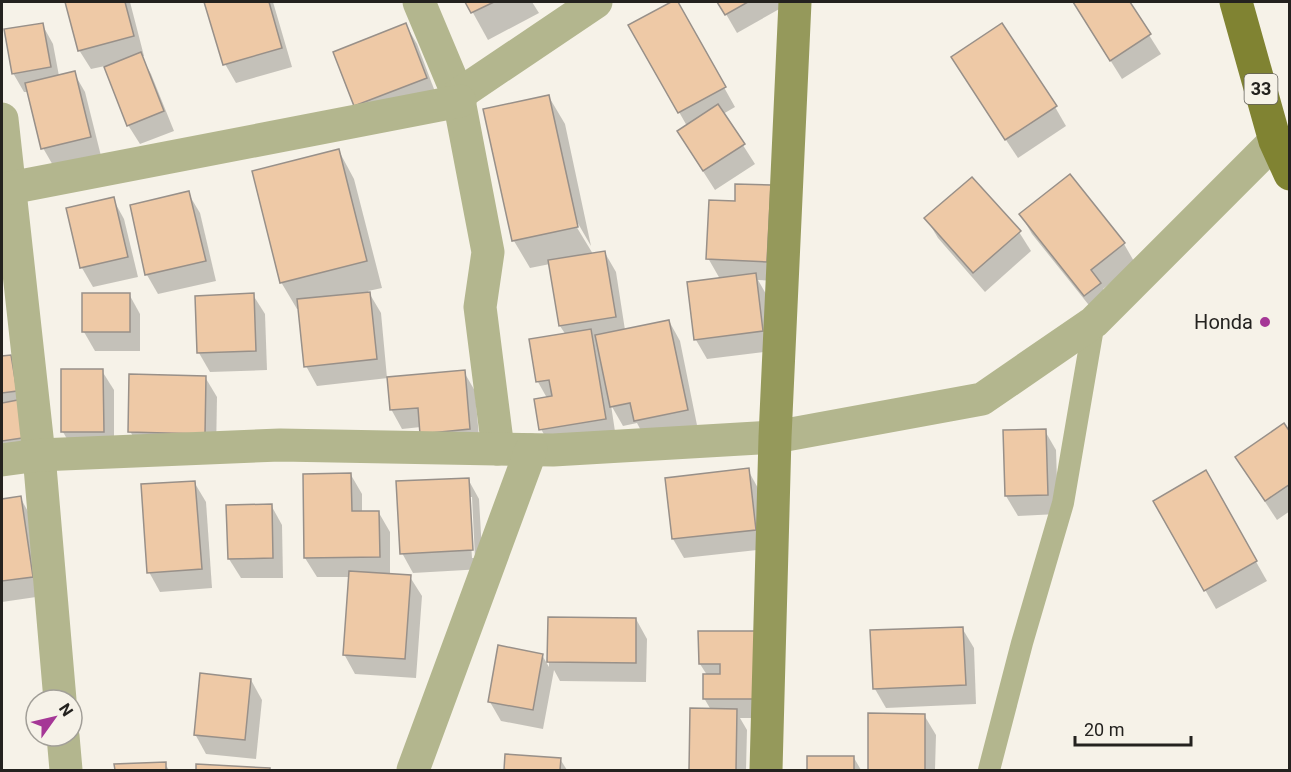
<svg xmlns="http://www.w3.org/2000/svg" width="1291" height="772" font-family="Roboto,sans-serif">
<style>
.shadow{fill:#0003;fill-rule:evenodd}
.building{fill:#eec9a6;stroke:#989089;stroke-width:1.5}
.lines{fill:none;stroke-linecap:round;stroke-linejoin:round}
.lane{stroke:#b3b68e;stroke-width:22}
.street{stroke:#b3b68e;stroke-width:33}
.secondary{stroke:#95995b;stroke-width:33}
.primary{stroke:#808332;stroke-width:33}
.poi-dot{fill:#a53796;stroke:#f6f2e8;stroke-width:2}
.labels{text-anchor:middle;stroke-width:5;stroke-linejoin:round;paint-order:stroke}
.shield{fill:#f6f2e8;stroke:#63605b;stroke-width:1.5}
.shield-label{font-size:18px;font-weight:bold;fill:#24221f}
.poi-label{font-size:20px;fill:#24221f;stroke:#f6f2e8;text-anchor:end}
</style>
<rect width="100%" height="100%" fill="#f6f2e8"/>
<g class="shadow">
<polygon points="67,2 130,2 144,56 141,56 151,74 174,131 140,144 128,125 105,66 91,69 79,50"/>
<polygon points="206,2 273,2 292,67 236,83 225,64"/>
<polygon points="467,2 532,2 539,13 488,40"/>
<polygon points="676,2 735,107 723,114 755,164 715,190 690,151 687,126 630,26"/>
<polygon points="719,2 789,2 790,3 737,33"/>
<polygon points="1074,2 1128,2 1161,54 1122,79"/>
<polygon points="42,24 53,44 59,76 74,73 85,92 101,156 54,167 43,148 29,92 24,92 13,73"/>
<polygon points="406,25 417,44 437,97 355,105"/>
<polygon points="964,77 1055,107 1066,126 1018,158"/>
<polygon points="549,97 565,124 591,246 576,220 573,221 593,254 605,253 616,272 625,330 669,321 680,341 698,430 646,440 637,423 623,426 611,405 616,438 552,449 541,429 547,398 538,382 566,335 560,326 550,264 530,268 514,241 485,110"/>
<polygon points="339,151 354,179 382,288 368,291 381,313 387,378 464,372 475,391 480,449 421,427 402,429 391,409 388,378 317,386 306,366 300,309 297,309 281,282"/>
<polygon points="1070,176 1124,244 1135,263 1103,289 1111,303 1096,314 1032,234 1021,215"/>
<polygon points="188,193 200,213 216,281 158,294 147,275"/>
<polygon points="113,199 124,219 138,277 93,287 82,268"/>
<polygon points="736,203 778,281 758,280 766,294 773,351 707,359 696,340 688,283 720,279 708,258"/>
<polygon points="926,218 1019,232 1031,251 985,292 938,238"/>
<polygon points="129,294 140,314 140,351 95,351 84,332"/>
<polygon points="253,295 265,314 267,370 210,372 199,353"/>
<polygon points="11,356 22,376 39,456 2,462 2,358"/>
<polygon points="102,371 114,390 114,451 74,451 63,432"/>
<polygon points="205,377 217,397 216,453 141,451 130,431"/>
<polygon points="1045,431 1056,450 1058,514 1018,516 1006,496 1005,432"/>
<polygon points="1290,434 1290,511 1277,520 1248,476"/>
<polygon points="748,470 759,490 766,549 684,558 673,539"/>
<polygon points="1205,472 1267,581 1216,609 1155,502"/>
<polygon points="351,475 362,494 362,513 379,513 390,532 390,575 410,577 422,596 416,678 355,674 344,654 350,577 317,577 305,558"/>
<path d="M468 479 479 499 483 569 413 573 402 553ZM468 497H472L475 558H472Z"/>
<polygon points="194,482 206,502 212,588 160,592 149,572"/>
<polygon points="20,497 31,517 43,596 2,602 2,500"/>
<polygon points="271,505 282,525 283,578 241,578 229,559"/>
<polygon points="549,618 636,619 647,639 646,682 560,681 554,670 543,729 501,721 490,702 542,655 549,667"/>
<polygon points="962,628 974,648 976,704 886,708 875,689"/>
<polygon points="700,633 775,718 740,718 747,730 746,770 690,770 692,709 711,710 704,698 707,675 700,664"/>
<polygon points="251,680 262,700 256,759 206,754 195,734"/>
<polygon points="870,714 924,715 936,735 935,770 869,770"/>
<polygon points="507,755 560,759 567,770 505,770"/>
<polygon points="809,757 854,758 861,770 808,770"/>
<polygon points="165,764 169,770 116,770 116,765"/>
<polygon points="198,766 269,769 270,770 197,770"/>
</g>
<g class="building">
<polygon points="65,2 125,2 134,36 78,51"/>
<polygon points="204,2 269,2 282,48 223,65"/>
<polygon points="465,2 494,2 471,13"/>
<polygon points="671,2 678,2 726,87 678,113 628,25"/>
<polygon points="717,2 748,2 725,15"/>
<polygon points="1073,2 1130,2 1151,34 1110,61"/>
<polygon points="43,23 51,67 12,74 4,29"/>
<polygon points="406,23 427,78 354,106 333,52"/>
<polygon points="1002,23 1057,106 1005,140 951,57"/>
<polygon points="141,52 164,111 127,126 104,67"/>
<polygon points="75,71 91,137 41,149 25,83"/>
<polygon points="549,95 578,227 512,241 483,109"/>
<polygon points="718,104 745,144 703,171 677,131"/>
<polygon points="339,149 367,261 280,283 252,171"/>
<polygon points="1070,174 1125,243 1091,270 1101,283 1084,296 1019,214"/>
<polygon points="972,177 1021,231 973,273 924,218"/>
<polygon points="735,184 771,185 767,262 706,259 709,200 735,201"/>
<polygon points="189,191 206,261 145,275 130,205"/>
<polygon points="114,197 128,257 80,268 66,208"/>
<polygon points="605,251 616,317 559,326 548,260"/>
<polygon points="756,273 763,331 694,340 687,282"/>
<polygon points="370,292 377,359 304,367 297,299"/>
<rect x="82" y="293" width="48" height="39"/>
<polygon points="254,293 256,351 197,353 195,296"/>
<polygon points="669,320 688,410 634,421 630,403 610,407 595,335"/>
<polygon points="591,329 606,419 539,430 534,399 552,396 549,380 536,382 529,339"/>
<polygon points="11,355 17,391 2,393 2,356"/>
<polygon points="61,369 103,369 104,432 61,432"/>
<polygon points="465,370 470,429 420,434 418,408 390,410 387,377"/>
<polygon points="129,374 206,376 205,434 128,432"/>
<polygon points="23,399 29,437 2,441 2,403"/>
<polygon points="1284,423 1290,432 1290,484 1265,501 1235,457"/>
<polygon points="1046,429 1048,495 1005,496 1003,430"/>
<polygon points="749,468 756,530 672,539 665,478"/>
<polygon points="1206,470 1257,561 1204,591 1153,501"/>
<polygon points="351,473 352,511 379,511 380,557 304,558 303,474"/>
<polygon points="469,478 473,550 400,554 396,481"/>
<polygon points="195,481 202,569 147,573 141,484"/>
<polygon points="21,496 33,577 2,581 2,499"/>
<polygon points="272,504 273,558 228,559 226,505"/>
<polygon points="349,571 411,575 405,659 343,655"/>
<polygon points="548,617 636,618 636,663 547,662"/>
<polygon points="963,627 966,685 873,689 870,630"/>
<polygon points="698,631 764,631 765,699 703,699 703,674 720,674 720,664 699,664"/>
<polygon points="498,645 543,654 533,710 488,702"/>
<polygon points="200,673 251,679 245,740 194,735"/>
<polygon points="690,708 737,709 736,770 689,770"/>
<polygon points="868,713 925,714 925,770 868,770"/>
<polygon points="505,754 561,758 560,770 504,770"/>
<rect x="807" y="756" width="47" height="14"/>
<polygon points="166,762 166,770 115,770 114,764"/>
<polygon points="196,764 270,768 270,770 196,770"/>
</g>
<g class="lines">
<polyline class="lane" points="989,770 1022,643 1063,503 1094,322"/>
<g class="street">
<polyline points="419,2 458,95 488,252 480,307 498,449"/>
<polyline points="458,95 596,2"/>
<polyline points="2,119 39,455 60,700"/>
<polyline points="10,188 460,101"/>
<polyline points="2,460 39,455 280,445 553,450 775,437 982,399 1094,322 1275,141"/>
<polyline points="63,736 66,770"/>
<polyline points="413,770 531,450"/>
</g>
<polyline class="secondary" points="766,770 775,437 795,2"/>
<polyline class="primary" points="1236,2 1275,141 1290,174"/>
</g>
<circle class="poi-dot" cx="1265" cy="322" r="6"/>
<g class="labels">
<rect class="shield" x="1244.5" y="74" width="33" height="30" rx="4.5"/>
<g class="shield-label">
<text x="1261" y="95">33</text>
</g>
<g class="poi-label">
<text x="1253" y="329">Honda</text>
</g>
</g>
<rect width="1291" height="772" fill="none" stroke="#24221f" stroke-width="6"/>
<g transform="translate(54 718) rotate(56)"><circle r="28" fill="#f6f2e8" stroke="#a29f98" stroke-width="1.5"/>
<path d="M0-4.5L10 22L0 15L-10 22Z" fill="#a53796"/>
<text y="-9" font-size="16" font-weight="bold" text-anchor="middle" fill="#24221f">N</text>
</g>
<path d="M1075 736v9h116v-9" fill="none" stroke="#24221f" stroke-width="3"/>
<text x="1084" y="736" font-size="18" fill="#24221f" stroke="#f6f2e8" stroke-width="4.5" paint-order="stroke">20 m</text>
</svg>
